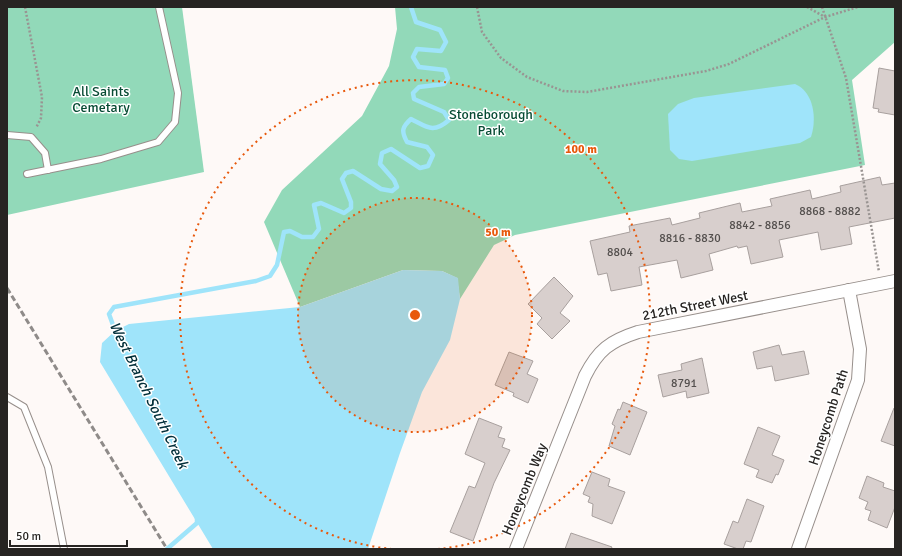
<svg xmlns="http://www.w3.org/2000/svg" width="902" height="556" font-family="Signika,sans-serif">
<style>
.green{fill:#92d9b9}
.water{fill:#9fe4fa}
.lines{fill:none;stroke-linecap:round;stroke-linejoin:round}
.stream{stroke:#9fe4fa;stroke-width:4.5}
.building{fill:#d8cfcd;stroke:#a8a09e}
.service-casing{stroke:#978f8b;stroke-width:8}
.minor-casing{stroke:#978f8b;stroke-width:14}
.path{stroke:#999492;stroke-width:2.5;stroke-dasharray:2 2;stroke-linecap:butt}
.service{stroke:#fff;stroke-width:6}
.minor{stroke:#fff;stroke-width:12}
.rail{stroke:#8f8b89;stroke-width:3;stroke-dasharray:6 3;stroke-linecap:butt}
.ring{fill:none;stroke:#e8590c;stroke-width:2;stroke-dasharray:2 4}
.labels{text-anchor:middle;stroke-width:3;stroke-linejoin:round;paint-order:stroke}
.number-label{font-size:12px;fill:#534f4d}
.park-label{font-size:14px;fill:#074b34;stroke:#fff}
.street-label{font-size:14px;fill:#272422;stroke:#fff}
.water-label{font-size:15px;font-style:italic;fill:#022f3a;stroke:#fff}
.centre{fill:#e8590c;stroke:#fff;stroke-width:2}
.ring-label{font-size:12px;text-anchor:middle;font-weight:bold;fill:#e8590c;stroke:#fff;stroke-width:3;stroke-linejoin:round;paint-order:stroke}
</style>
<rect width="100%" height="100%" fill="#fef9f7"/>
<g class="green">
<polygon points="7,7 182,7 204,172 7,215"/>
<polygon points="395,7 895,7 895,42 852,80 865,165 515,235 494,245 460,299 457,278 442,271 403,270 300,307 264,222 282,190 362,116 389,66 397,29"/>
</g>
<g class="water">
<path d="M795 84C814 92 817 119 811 137L800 143 692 161 679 159 670 150 668 114 678 104 694 98Z"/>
<polygon points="403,270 442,271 458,278 460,299 450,340 422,392 400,453 368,549 213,549 100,362 102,343 115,331 129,324 300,307"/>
</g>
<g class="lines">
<g class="stream">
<path d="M117 336 109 314 114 307 256 281 270 276 277 265 284 232 290 231 302 237H313L319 229 314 205 321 203 344 213 351 208V202L342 179 346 173 353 171 381 189 392 191 397 187 394 180 380 164 382 153 391 149 420 168 428 166 433 155 427 147 407 142C401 131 402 127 411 119 427 127 433 134 449 120L444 112 414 99 413 93 419 87 444 84 448 78 445 70 419 67 413 57 417 49 441 51 446 42 440 30 416 22 411 7"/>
<polyline points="167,549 197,523 197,518"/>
</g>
</g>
<g class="building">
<polygon points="879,68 895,71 895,115 878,112 879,109 873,108"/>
<polygon points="880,177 882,185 895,183 895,218 849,227 852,244 821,250 818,232 779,240 783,257 751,264 747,246 738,248 737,246 709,254 713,270 681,278 677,260 639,267 642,285 611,291 607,273 598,275 590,241 630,232 629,226 670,218 672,225 700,218 699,213 740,203 742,212 772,206 770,199 810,190 812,199 841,192 840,186"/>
<polygon points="554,277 573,296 560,313 570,321 552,339 537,324 542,318 528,304"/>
<polygon points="779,345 782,355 804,351 809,374 775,381 772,366 757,369 753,352"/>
<polygon points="509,352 533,361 527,374 538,379 528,403 513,396 514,393 495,385"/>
<polygon points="702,358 709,393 687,398 686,391 663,397 658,375 682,370 681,364"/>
<polygon points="623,402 647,412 630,455 609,446 615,426 612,424 618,409 620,410"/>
<polygon points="894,408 895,408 895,446 881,441"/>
<polygon points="479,418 502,427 498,437 505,439 502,447 510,450 494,483 473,541 450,532 469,486 475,488 485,463 465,454"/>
<polygon points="758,427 780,436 772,455 784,460 778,475 776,474 772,483 756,477 759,470 744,464"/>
<polygon points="592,472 610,479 608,486 625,492 612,524 592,516 593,504 588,502 590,497 583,494"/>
<polygon points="867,476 884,483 883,487 895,491 895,507 887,528 868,520 871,511 865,509 868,502 859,498"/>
<polygon points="747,499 764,506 751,542 746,541 743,549 738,549 724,544 733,521 738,523"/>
<polygon points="571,533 612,547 611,549 565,549"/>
</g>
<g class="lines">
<g class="service-casing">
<g id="service">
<polyline points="7,135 31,137 45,153 48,170"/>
<polyline points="27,174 101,159 158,142 175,122 178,93 159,7"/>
<polyline points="7,397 24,407 48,467 64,549"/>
</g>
</g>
<g class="minor-casing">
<g id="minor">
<path d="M516 549 585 376C598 350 610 341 638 332L895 281"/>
<polyline points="798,549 858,380 860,349 849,290"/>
</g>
</g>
<g class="path">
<polyline points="25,7 42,97 41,118 36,128"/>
<polyline points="477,7 482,32 501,58 527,77 563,91 587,92 706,71 729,64 825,17 858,7"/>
<polyline points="807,7 825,17"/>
<polyline points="822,7 846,78 879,272"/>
</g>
<use href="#service" class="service"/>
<use href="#minor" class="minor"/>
<polyline class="rail" points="7,288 167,549"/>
</g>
<circle cx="415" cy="315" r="117" fill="#e8590c" fill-opacity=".12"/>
<g class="ring">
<circle cx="415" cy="315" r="117"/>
<path d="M392 549A235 235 0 1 1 438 549"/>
</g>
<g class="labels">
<g class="number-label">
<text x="830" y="215">8868 - 8882</text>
<text x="760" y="229">8842 - 8856</text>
<text x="690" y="242">8816 - 8830</text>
<text x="620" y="256">8804</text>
<text x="684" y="387">8791</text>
</g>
<g class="park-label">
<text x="101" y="96">All Saints<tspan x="101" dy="16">Cemetary</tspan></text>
<text x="491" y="119">Stoneborough<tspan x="491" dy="16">Park</tspan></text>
</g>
<g class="street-label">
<text transform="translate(695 305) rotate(-11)" y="5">212th Street West</text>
<text transform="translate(828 417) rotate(-72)" y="5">Honeycomb Path</text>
<text transform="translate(524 489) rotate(-68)" y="5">Honeycomb Way</text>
</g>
<g class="water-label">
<text transform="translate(149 395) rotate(64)" y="5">West Branch South Creek</text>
</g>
</g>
<circle cx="415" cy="315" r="6" class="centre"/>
<g class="ring-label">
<text x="581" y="153">100 m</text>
<text x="498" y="236">50 m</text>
</g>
<rect width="902" height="556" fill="none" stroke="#272422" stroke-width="16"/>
<path d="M10 540v6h117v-6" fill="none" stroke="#272422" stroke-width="2"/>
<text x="16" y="540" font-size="12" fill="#272422" stroke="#ffffff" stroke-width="3" paint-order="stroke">50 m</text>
</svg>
